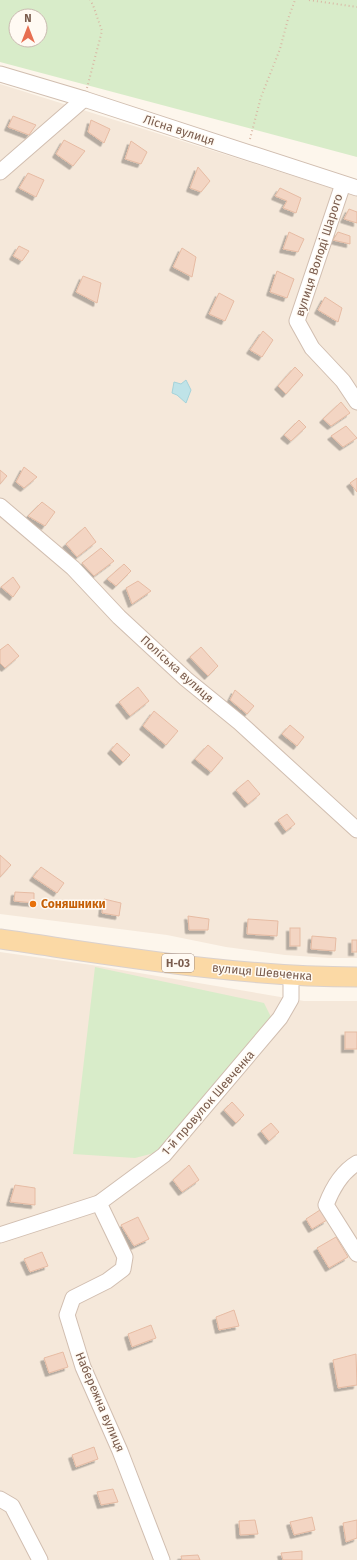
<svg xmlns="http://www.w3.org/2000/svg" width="357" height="1560" font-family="'Fira Sans',sans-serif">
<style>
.residential{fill:#f5e8da}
.green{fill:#d8ecc9;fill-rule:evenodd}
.water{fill:#bfe3e8;stroke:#a5d3da}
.building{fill:#f3d5c3;stroke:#e6bba3;filter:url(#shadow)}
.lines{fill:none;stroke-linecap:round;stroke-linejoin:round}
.minor-casing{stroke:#d1beb0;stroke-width:17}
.major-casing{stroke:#dad1cd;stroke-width:21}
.path{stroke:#d9b8a5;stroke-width:2;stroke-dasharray:1 3;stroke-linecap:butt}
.minor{stroke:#fff;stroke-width:15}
.major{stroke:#fbd9a5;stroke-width:19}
.food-dot{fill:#e8710a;stroke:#fffaf3;stroke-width:1.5}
.labels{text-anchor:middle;stroke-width:3;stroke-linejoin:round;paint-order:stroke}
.shield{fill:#fffaf3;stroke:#a28b7f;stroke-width:1}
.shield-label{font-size:11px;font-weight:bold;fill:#7a5c4d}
.street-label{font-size:12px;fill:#7a5c4d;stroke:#fffaf3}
.food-label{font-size:12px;font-weight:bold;fill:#c56008;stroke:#fffaf3;text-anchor:start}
</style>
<defs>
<filter id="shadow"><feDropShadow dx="-3.5" dy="3.5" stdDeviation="0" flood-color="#0004"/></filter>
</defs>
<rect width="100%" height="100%" fill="#fdf6ec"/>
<g class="residential">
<polygon points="0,84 357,196 357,958 329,958 285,955 226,947 167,935 0,914"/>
<polygon points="0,952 92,965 304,1001 357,1001 357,1560 0,1560"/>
</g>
<g class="green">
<path d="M0 0H357V157L0 62ZM16 16H40V40H16Z"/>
<polygon points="95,967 264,1003 272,1019 162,1151 135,1158 73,1154"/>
</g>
<polygon class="water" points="186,380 191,390 186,403 177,395 172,393 174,382 181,384"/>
<g class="building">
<polygon points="13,116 36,125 29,135 8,127"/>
<polygon points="91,120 110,129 104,143 88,132"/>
<polygon points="64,140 85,151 73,166 56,154"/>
<polygon points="131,141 147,152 141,164 125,159"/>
<polygon points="198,167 210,181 201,192 190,188"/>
<polygon points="28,173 44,180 36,197 19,188"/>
<polygon points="280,188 301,198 296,213 283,208 287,201 275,196"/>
<polygon points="349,209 357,212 357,223 344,219"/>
<polygon points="289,232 304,239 298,252 283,249"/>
<polygon points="338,232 350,236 350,244 333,240"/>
<polygon points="19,246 29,251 22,261 13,256"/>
<polygon points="182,248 196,257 192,277 173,267"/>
<polygon points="277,271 294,279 287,298 270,292"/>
<polygon points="83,276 101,283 97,303 76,292"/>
<polygon points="219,293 234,301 225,321 209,314"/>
<polygon points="325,297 342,308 338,322 318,310"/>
<polygon points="263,331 273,340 262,357 250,350"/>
<polygon points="295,367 303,375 286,394 278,386"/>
<polygon points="341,402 350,413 331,426 323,419"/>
<polygon points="299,420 306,427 291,441 284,435"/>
<polygon points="346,426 357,438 343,447 331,436"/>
<polygon points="24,467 37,477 24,488 16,482"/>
<polygon points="0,470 7,476 0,484"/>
<polygon points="357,478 357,492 350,483"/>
<polygon points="42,502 55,512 45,526 28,516"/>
<polygon points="85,527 96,542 77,557 66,544"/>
<polygon points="101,548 114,561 94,576 82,563"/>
<polygon points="124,564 131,571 116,586 107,579"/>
<polygon points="13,577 20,587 13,597 1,587"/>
<polygon points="138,581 151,591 132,604 126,588"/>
<polygon points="8,644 19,656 5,668 0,663 0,650"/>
<polygon points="201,647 218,666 208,676 190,657"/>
<polygon points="138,687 149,701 130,716 119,702"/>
<polygon points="235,690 254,706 247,714 230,700"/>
<polygon points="154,711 178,731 166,745 143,726"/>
<polygon points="290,725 304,737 297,746 282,734"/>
<polygon points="117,743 130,755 123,762 111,750"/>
<polygon points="208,745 223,758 211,772 195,759"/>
<polygon points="248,780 260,794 248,804 236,790"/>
<polygon points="287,814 295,824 286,831 278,820"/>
<polygon points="0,855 11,865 0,877"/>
<polygon points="41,867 64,883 57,893 33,877"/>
<polygon points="15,892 34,893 34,903 14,901"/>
<polygon points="104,899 121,903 119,916 102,913"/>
<polygon points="188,916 209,919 208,930 189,930"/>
<polygon points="248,919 278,921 277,936 247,934"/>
<rect x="290" y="928" width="10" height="18"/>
<polygon points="312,936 336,938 335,951 311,949"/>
<rect x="352" y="940" width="5" height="12"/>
<rect x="345" y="1032" width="12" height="17"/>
<polygon points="232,1102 244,1115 236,1123 224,1110"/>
<polygon points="271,1123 279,1132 269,1141 261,1131"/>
<polygon points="189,1165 199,1180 182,1192 173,1180"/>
<polygon points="15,1185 35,1188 35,1205 10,1202"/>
<polygon points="320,1210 327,1220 312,1229 306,1219"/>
<polygon points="138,1217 149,1239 134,1246 121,1225"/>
<polygon points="336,1237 348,1257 329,1268 317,1248"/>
<polygon points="42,1252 48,1266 30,1272 24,1259"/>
<polygon points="234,1310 239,1326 219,1330 216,1317"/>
<polygon points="151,1325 156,1338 132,1347 128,1334"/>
<polygon points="63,1352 68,1367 49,1373 44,1358"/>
<polygon points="356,1354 357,1385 338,1388 333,1360"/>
<polygon points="94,1447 98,1459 76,1467 72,1455"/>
<polygon points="113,1489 118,1502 101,1505 97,1492"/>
<polygon points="312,1517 315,1530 294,1535 290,1522"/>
<polygon points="255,1520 258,1534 240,1535 239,1521"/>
<polygon points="357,1520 357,1538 346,1542 343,1523"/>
<polygon points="302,1551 302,1560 283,1560 281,1553"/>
<polygon points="198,1555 200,1560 182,1560 181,1556"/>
</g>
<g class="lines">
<g class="minor-casing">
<g id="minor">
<polyline points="0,74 84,99 357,188"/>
<polyline points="0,172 84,99"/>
<polyline points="343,184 297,321 312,348 343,381 357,402"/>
<polyline points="0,506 73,568 119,617 186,679 240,723 357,830"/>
<path d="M357 1163C342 1172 332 1189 326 1205L357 1254"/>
<polyline points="99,1203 125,1257 123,1269 107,1281 73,1298 67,1315 83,1367 120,1451 162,1560"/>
<polyline points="0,1235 99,1203 164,1155 280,1018 291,999 291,976"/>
<polyline points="0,1499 12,1506 40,1560"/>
</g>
</g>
<g class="major-casing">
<path id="major" d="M0 939C118 956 237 977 357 977"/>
</g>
<g class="path">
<polyline points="309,0 357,7"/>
<polyline points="87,88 102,31 93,5 90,0"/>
<polyline points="250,139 261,97 280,49 288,19 295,0"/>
</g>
<use href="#minor" class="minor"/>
<use href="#major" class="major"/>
</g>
<circle class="food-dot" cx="33" cy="904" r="4"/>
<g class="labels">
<rect class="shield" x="162" y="954" width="32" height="18" rx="3"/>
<g class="shield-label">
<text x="178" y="967">Н-03</text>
</g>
<g class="street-label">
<text transform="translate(179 130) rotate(18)" y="4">Лісна вулиця</text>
<text transform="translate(319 255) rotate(-72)" y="4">вулиця Володі Шарого</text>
<text transform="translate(177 669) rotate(42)" y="4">Поліська вулиця</text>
<text transform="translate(262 972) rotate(5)" y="4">вулиця Шевченка</text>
<text transform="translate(208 1103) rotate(-49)" y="4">1-й провулок Шевченка</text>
<text transform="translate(100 1402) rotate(67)" y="4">Набережна вулиця</text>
</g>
<g class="food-label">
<text x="41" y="908">Соняшники</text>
</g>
</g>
<g transform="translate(28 28)"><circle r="19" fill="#fffaf3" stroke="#cabbb1"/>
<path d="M0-3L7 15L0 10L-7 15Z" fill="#e76f51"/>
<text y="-6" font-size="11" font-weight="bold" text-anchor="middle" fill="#7a5c4d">N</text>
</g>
</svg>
